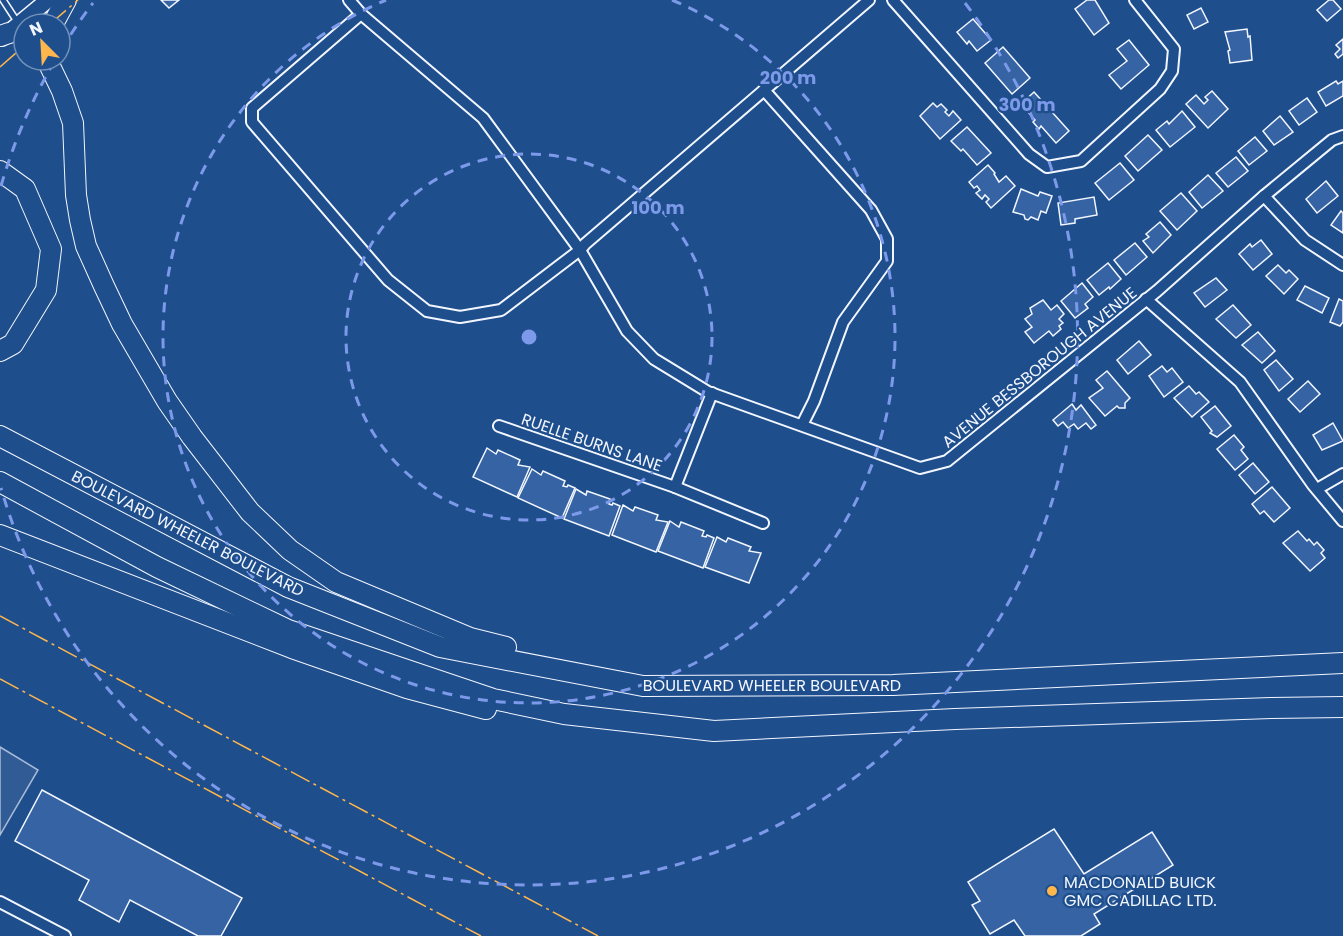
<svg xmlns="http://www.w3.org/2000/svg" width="1343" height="936" font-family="Poppins,sans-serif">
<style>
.built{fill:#305b95;stroke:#a8bbd7;stroke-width:1.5}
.building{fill:#3563a3;stroke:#f2f6ff;stroke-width:1.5}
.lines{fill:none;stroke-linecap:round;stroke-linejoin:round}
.service-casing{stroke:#f2f6ff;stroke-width:8}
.minor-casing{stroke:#f2f6ff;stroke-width:14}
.secondary-casing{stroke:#f2f6ff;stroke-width:18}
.motorway-casing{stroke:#f2f6ff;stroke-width:22}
.service{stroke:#1f4e8c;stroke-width:5}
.minor{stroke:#1f4e8c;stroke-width:10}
.secondary{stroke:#1f4e8c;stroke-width:15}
.motorway{stroke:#1f4e8c;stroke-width:20}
.power{stroke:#ffb74d;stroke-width:1.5;stroke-dasharray:21 4.5 3 4.5;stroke-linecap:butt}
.ring{fill:none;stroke:#7d9aea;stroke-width:3;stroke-dasharray:10 8}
.poi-dot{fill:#ffb74d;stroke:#1f4e8c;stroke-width:2}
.labels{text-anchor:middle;stroke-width:4.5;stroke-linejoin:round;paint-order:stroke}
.street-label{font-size:16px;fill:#f2f6ff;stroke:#1f4e8c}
.poi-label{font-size:16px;fill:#f2f6ff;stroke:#1f4e8c;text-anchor:start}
.centre{fill:#7d9aea;stroke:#1f4e8c;stroke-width:3}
.ring-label{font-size:18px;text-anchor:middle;font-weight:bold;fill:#7d9aea;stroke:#1f4e8c;stroke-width:4.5;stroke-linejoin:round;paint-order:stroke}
</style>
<rect width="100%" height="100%" fill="#1f4e8c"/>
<polygon class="built" points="0,747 38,770 0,835"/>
<g class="building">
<polygon points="161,0 179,0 169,8"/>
<polygon points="1087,0 1095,0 1109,23 1094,35 1075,9"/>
<polygon points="1329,0 1333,0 1341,9 1327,21 1317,10"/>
<polygon points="1201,8 1208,22 1194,29 1187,15"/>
<polygon points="973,19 991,40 977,51 969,41 967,44 957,32"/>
<polygon points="1247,29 1248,37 1250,36 1252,60 1230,63 1228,51 1230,50 1225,32"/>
<polygon points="1343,39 1343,54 1338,58 1335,54 1340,49 1336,45"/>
<polygon points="1129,40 1149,65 1121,89 1109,75 1127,61 1117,49"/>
<polygon points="1003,47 1030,78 1012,94 985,63"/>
<polygon points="1336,81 1338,84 1343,81 1343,96 1326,106 1318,92"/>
<polygon points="1212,91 1228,109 1208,128 1186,104 1196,95 1204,104 1208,100 1205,97"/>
<polygon points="1034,92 1069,131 1056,143 1041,126 1039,129 1033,122 1035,120 1021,104"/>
<polygon points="1307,98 1317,112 1299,125 1289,111"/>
<polygon points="933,103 937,107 941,104 947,110 945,112 949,116 953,111 961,120 940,139 920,116"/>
<polygon points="1182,111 1195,127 1170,147 1156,130 1167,121 1169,124"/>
<polygon points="1280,116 1293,132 1274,145 1263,131"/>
<polygon points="967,127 991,153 977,165 963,149 961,151 951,141"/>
<polygon points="1148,135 1162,150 1138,171 1125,156"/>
<polygon points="1255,137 1267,151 1249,165 1238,151"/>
<polygon points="1236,157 1248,171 1228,187 1216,173"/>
<polygon points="1120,163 1134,180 1109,200 1095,183"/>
<polygon points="988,165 995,173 994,174 999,182 1006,176 1015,186 991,208 986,202 989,199 985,195 982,199 976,193 980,190 977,186 974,188 969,182"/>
<polygon points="1208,175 1223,191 1202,208 1189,192"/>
<polygon points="1326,181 1338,196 1317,213 1306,199"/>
<polygon points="1021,189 1038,196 1040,192 1052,196 1046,213 1041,211 1038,220 1031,217 1028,220 1025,219 1024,215 1013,212"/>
<polygon points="1181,193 1197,211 1177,230 1160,211"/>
<polygon points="1094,197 1097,215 1075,219 1075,223 1061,225 1058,203"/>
<polygon points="1341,211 1343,213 1343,233 1331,225"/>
<polygon points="1160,222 1171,235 1153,253 1143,241 1149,237 1146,234"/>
<polygon points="1261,240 1272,254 1253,270 1239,254 1250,244 1252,247"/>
<polygon points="1135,243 1147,257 1126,275 1114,260"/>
<polygon points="1108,263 1121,279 1110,289 1109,287 1099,295 1087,280"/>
<polygon points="1278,265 1286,273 1289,270 1298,279 1284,294 1266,276"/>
<polygon points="1216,278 1227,290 1205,307 1194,293"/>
<polygon points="1082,283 1093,297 1085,304 1088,308 1075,318 1061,301"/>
<polygon points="1305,286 1329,298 1322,313 1297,300"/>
<polygon points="1339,299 1343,301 1343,322 1340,326 1330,322"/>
<polygon points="1043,300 1051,310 1057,305 1064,314 1059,319 1063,323 1059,326 1061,329 1053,336 1049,331 1034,343 1025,332 1032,327 1025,319 1032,314 1030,308"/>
<polygon points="1233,305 1251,325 1236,338 1216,319"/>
<polygon points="1258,332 1275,351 1262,363 1242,345"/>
<polygon points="1139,341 1151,355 1128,374 1117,360"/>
<polygon points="1276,360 1293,379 1279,391 1264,370"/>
<polygon points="1162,366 1167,372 1172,368 1183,382 1164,397 1149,376"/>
<polygon points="1107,371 1130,398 1125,403 1125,408 1119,408 1117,406 1105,416 1089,398 1103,388 1096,380"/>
<polygon points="1308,381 1320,394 1300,412 1288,399"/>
<polygon points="1189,386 1196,394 1199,392 1209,402 1192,417 1174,398"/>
<polygon points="1072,404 1076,410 1081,405 1096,425 1091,429 1086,423 1078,429 1074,424 1068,428 1063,422 1058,426 1053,420"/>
<polygon points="1215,406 1231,426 1217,437 1210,433 1212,431 1201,417"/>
<polygon points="1333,423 1343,441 1322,450 1313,435"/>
<polygon points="1234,435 1244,447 1241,450 1248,459 1235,470 1217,449"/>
<polygon points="487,448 496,454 498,450 520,460 518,465 530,467 517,497 473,477"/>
<polygon points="1253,463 1269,482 1255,494 1239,475"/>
<polygon points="532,469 541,475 543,471 565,481 563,486 567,487 568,485 575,488 562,518 518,498"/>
<polygon points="1272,487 1290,508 1274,522 1264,511 1260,514 1252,504"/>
<polygon points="576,489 586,495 587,491 610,499 609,504 612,505 613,503 620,506 609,536 564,519"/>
<polygon points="623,505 633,511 635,507 658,515 656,520 668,522 656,552 612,535"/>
<polygon points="670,521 679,527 681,522 704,531 702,536 706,537 707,535 714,538 703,568 658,551"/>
<polygon points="1298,531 1307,541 1309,539 1314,545 1317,542 1324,550 1321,553 1325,558 1310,571 1283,543"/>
<polygon points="717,537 726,542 728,538 751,547 749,551 761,553 749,583 705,567"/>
<polygon points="42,790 242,898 221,936 198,936 130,900 119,922 79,900 89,880 15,841"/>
<polygon points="1054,829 1084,874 1152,832 1173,865 1094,914 1100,924 1081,936 1025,936 1014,920 990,934 972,905 980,901 968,882"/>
</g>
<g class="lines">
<g class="service-casing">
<polyline id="service" points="3,0 18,23"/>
</g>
<g class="minor-casing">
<g id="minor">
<polyline points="349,0 361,14 483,118 580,250 627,331 654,359 708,392 920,468 947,461 1157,291 1264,196 1332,140 1343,136"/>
<polyline points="893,0 1029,154 1047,167 1081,161 1160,89 1172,71 1174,49 1135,0"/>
<polyline points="361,14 252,108 252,122 388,280 427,311 460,317 501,310 580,250 585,244 869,0"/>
<polyline points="764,90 871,210 887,239 887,261 843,322 814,401 802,425"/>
<polyline points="1264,196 1305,240 1343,265"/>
<polyline points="1146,299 1240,382 1313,485 1343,521"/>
<polyline points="499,426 675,487 763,523"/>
<polyline points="675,487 712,393"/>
<polyline points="1317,489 1343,474"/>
<polyline points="0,902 65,936"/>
</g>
</g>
<g class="secondary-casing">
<polyline id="secondary" points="2,38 48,0"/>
</g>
<g class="motorway-casing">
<g id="motorway">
<polyline points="53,24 66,0"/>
<polyline points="0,36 9,33"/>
<polyline points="47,60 62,91 73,123 76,195 80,220 86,246 104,286 122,324 167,401 192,437 250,512 290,550 336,582 470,638 506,647"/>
<polyline points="0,171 25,189 51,249 46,290 13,344 0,351"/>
<polyline points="0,436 288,587 440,647 643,686 893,685 1343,663"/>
<polyline points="0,482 157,567 288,630 493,699 564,714 714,731 955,719 1271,708 1343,707"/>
<polyline points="0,535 292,648 407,688 486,709"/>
</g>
</g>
<use href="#service" class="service"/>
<use href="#minor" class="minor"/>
<use href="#secondary" class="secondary"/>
<use href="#motorway" class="motorway"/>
<g class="power">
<polyline points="50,24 78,0"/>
<polyline points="0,67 24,46"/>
<polyline points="0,616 598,936"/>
<polyline points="0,679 481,936"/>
</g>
</g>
<g class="ring">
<circle cx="529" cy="337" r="183"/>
<path d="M672 0A366 366 0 1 1 386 0"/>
<path d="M1 186A549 549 0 0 1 54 62M61 50A549 549 0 0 1 93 3M965 3A549 549 0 1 1 1 488"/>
</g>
<circle class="poi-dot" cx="1052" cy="891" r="6"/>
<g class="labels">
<g class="street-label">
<text transform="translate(1039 367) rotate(-39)" y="6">AVENUE BESSBOROUGH AVENUE</text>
<text transform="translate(592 442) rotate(19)" y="6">RUELLE BURNS LANE</text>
<text transform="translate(188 533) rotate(27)" y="6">BOULEVARD WHEELER BOULEVARD</text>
<text x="772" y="691">BOULEVARD WHEELER BOULEVARD</text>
</g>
<g class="poi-label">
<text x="1064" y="888">MACDONALD BUICK<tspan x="1064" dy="18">GMC CADILLAC LTD.</tspan></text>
</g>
</g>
<circle cx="529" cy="337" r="9" class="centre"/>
<g class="ring-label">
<text x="788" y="84">200 m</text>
<text x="1027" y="111">300 m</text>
<text x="658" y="214">100 m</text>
</g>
<g transform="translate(42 42) rotate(336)"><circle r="28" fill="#1f4e8c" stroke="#7391ba" stroke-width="1.5"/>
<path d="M0-4.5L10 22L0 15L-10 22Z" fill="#ffb74d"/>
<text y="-9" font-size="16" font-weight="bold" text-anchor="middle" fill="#f2f6ff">N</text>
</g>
</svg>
